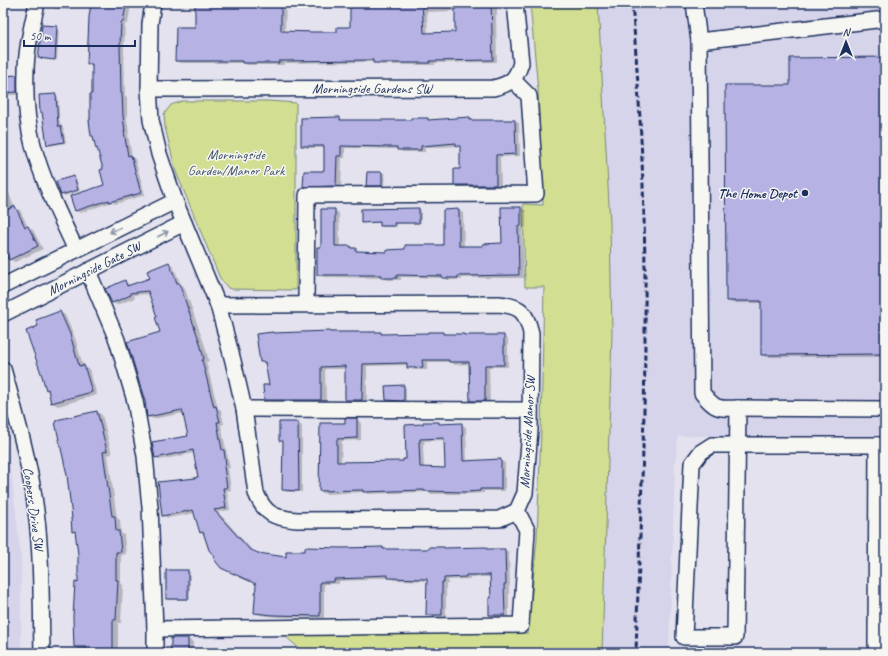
<svg xmlns="http://www.w3.org/2000/svg" width="888" height="656" font-family="Caveat,sans-serif">
<style>
.built{fill:#d6d4eb}
.green{fill:#d2df92;stroke:#768778}
.shadow{fill:#0003;fill-rule:evenodd}
.building{fill:#b6b2e4;stroke:#1b2f5e;fill-rule:evenodd}
.lines{fill:none;stroke-linecap:round;stroke-linejoin:round}
.minor-casing{stroke:#1b2f5e;stroke-width:18}
.minor{stroke:#f6f6f2;stroke-width:15}
.rail{stroke:#1b2f5e;stroke-width:3;stroke-dasharray:6 3;stroke-linecap:butt}
.oneway{stroke:#8892a8}
.poi-dot{fill:#1b2f5e;stroke:#f6f6f2;stroke-width:1.5}
.labels{text-anchor:middle;stroke-width:3;stroke-linejoin:round;paint-order:stroke}
.street-label{font-size:14px;fill:#1b2f5e;stroke:#f6f6f2}
.park-label{font-size:14px;fill:#405268;stroke:#f6f6f2}
.poi-label{font-size:14px;font-weight:bold;fill:#1b2f5e;stroke:#f6f6f2;text-anchor:end}
</style>
<rect width="100%" height="100%" fill="#e3e2ee"/>
<filter id="ink" filterUnits="userSpaceOnUse"><feTurbulence type="fractalNoise" baseFrequency=".025" numOctaves="2"/><feDisplacementMap in="SourceGraphic" scale="8" xChannelSelector="R" yChannelSelector="G"/><feConvolveMatrix kernelMatrix="1 2 1 2 8 2 1 2 1" color-interpolation-filters="sRGB"/></filter>
<g filter="url(#ink)">
<g class="built">
<polygon points="598,3 885,3 885,436 678,436 675,464 669,653 602,653 612,334 610,223"/>
<polygon points="3,434 12,478 21,557 21,653 3,653"/>
</g>
<g class="green">
<polygon points="530,3 598,3 610,223 612,334 602,653 304,653 283,634 528,633 537,539 541,430 544,287 525,287 523,204 543,205 538,90"/>
<polygon points="182,101 268,101 296,103 296,290 232,289 228,288 220,278 176,172 165,127 164,114 171,105"/>
</g>
<g class="shadow">
<polygon points="51,3 71,3 70,10 55,9 50,6"/>
<polygon points="92,3 131,3 128,24 125,24 124,48 125,96 127,97 127,119 129,133 128,134 132,157 135,159 145,195 115,204 112,202 80,213 75,210 105,186 104,170 98,149 96,148 94,137 92,136 93,67 88,64"/>
<path d="M196 3H286L285 32 338 33 351 28V3H497V15H496L497 62 435 63V65H379L374 62 284 63V65H247L244 63H181L176 61 196 28ZM456 11V33L428 34 427 12Z"/>
<polygon points="310,3 327,3 327,8 312,8 310,7"/>
<polygon points="57,27 59,28 57,60 42,59 40,57"/>
<polygon points="885,58 885,357 767,357 762,354 762,303 732,303 727,300 791,86"/>
<polygon points="3,76 16,76 22,79 22,95 3,95"/>
<polygon points="55,95 58,97 60,127 63,128 66,143 50,146 48,144 43,112 41,112"/>
<polygon points="340,118 345,121 412,121 428,119 432,121 470,118 474,121 515,121 519,123 520,156 500,157 501,187 460,187 455,185 461,170 461,147 458,146 425,148 425,152 403,152 398,149 345,148 345,158 342,158 341,188 309,189 304,186 326,171 325,148 307,148 302,146 302,119"/>
<polygon points="368,173 382,173 385,174 384,186 370,187 367,185"/>
<polygon points="3,176 14,207 20,210 28,227 33,230 43,249 15,262 9,259 3,262"/>
<polygon points="73,177 76,178 80,191 64,196 62,195"/>
<polygon points="521,208 526,211 526,228 522,228 524,278 462,278 462,280 448,280 445,278 401,277 401,280 387,280 382,278 323,277 318,274 322,248 334,210 339,213 340,247 350,247 361,253 388,253 444,246 458,210 463,213 464,247 484,247 503,244"/>
<polygon points="418,209 421,210 421,223 397,224 397,227 384,227 381,226 381,223 364,223 362,222"/>
<polygon points="169,264 173,266 181,285 184,286 205,346 209,361 206,362 218,408 221,410 224,424 221,425 230,468 228,468 231,490 227,491 230,510 218,512 253,551 257,554 287,558 342,549 383,548 387,550 486,548 489,550 505,550 509,552 510,586 509,586 509,617 495,617 490,615 492,599 491,577 470,577 470,579 448,580 448,584 446,584 446,617 432,617 427,615 428,581 394,580 389,578 367,578 367,580 339,581 339,584 324,584 324,618 278,617 260,615 255,612 257,584 216,557 205,535 201,532 195,513 168,518 163,515 199,477 194,453 160,460 156,457 190,437 184,413 153,419 148,417 161,333 158,317 150,294 134,295 135,298 117,305 113,303 125,282 129,284 130,286 151,278"/>
<polygon points="60,312 65,315 75,338 83,366 89,369 97,395 58,406 52,403 49,391 46,389 39,326"/>
<polygon points="330,332 333,333 381,333 384,335 443,333 447,335 464,335 467,336 503,336 508,339 508,367 489,367 490,403 476,403 471,400 470,364 455,365 451,362 427,362 427,370 413,370 408,367 408,365 367,366 367,403 351,403 346,400 346,369 325,369 326,402 270,402 265,399 270,386 266,365 261,362 273,333"/>
<polygon points="403,386 406,388 406,401 389,401 387,400"/>
<polygon points="97,412 102,415 112,454 108,455 117,518 120,520 121,533 124,535 126,554 121,555 121,583 123,585 121,623 118,623 118,653 79,653 79,649 75,646 79,584 79,554 77,533 73,531"/>
<path d="M356 419 361 422V440L342 441 341 463 404 462 407 460 406 426 438 423 442 425 461 424 466 427 467 462 500 460 505 463V491H484V493L471 494H430L428 492 368 494 366 492 325 494 320 491 321 424H346ZM445 440 446 469 424 468 423 444H425L424 441Z"/>
<polygon points="298,423 302,426 302,492 287,492 283,490 284,443 280,440"/>
<polygon points="188,571 190,572 190,600 169,600 167,599"/>
<polygon points="172,639 188,639 193,642 193,653 172,653"/>
</g>
<g class="building">
<polygon points="91,3 114,3 126,5 123,22 121,22 120,45 121,93 122,93 123,116 125,131 124,131 128,156 131,155 141,193 109,202 109,200 75,211 70,196 104,185 100,170 103,169 97,148 96,149 93,136 91,136 89,120 90,120 90,94 92,94 92,64 87,64 89,17"/>
<polygon points="195,3 281,3 281,31 314,32 337,32 337,27 350,27 350,3 422,3 424,33 455,32 455,3 491,3 493,60 430,61 430,63 373,63 373,60 279,61 279,63 242,63 242,61 175,61 176,27 195,27"/>
<polygon points="42,25 57,26 55,60 38,58"/>
<polygon points="885,57 885,354 761,355 761,301 726,301 725,85 790,85 790,58"/>
<polygon points="17,75 17,92 3,93 3,76"/>
<polygon points="56,94 58,126 61,126 64,142 47,145 42,112 40,112 39,95"/>
<polygon points="340,117 340,120 411,120 411,118 428,118 428,120 470,117 470,120 515,120 516,154 496,155 496,185 454,185 454,169 460,169 460,146 456,146 456,143 421,146 421,150 397,150 397,147 389,147 341,146 341,156 337,156 336,186 303,187 304,171 323,171 323,170 324,170 324,146 301,146 301,118"/>
<polygon points="367,172 382,172 382,186 366,186"/>
<polygon points="74,176 78,190 61,195 56,181"/>
<polygon points="15,206 25,227 28,226 38,246 9,260 7,255 3,256 3,212"/>
<polygon points="501,207 521,207 521,226 518,226 519,275 458,276 458,278 442,278 442,276 397,275 397,278 381,278 381,275 317,275 317,247 321,247 321,209 335,209 335,246 351,246 351,248 356,248 356,251 387,252 387,250 405,249 405,245 443,245 443,210 459,209 459,246 483,246 483,244 502,243"/>
<polygon points="419,208 419,223 394,223 395,226 380,226 380,222 361,223 361,209"/>
<polygon points="169,262 177,283 179,283 200,343 204,359 202,360 214,407 216,406 220,422 217,422 222,450 224,450 226,465 224,466 227,488 223,488 226,508 214,510 249,549 258,553 286,557 286,551 305,551 305,547 342,548 383,547 383,549 429,549 429,547 444,547 444,548 486,547 486,549 505,549 506,584 504,584 505,615 489,615 489,598 491,598 490,575 466,575 466,577 444,578 444,582 442,582 442,615 426,615 427,579 388,578 388,575 363,576 363,578 334,579 334,582 320,582 320,616 273,615 254,613 256,584 221,568 213,558 215,557 209,550 203,532 200,533 193,510 162,516 158,482 196,478 196,477 198,477 193,450 155,458 152,442 188,436 182,410 147,417 145,401 127,342 160,332 155,317 157,317 148,291 130,293 131,295 112,303 105,289 125,280 127,286 150,278 147,271"/>
<polygon points="60,311 70,334 79,366 84,365 92,392 51,403 48,389 46,390 42,376 26,331 38,326 36,320"/>
<polygon points="330,331 330,332 381,332 381,334 428,333 428,332 443,332 443,334 464,334 464,335 504,335 504,365 485,365 485,401 470,401 469,362 449,362 449,360 422,360 423,367 407,368 407,363 363,364 362,400 345,400 345,366 321,367 321,400 264,400 263,385 269,385 265,362 260,362 256,334 273,332 273,333"/>
<polygon points="404,385 404,401 386,400 385,386"/>
<polygon points="97,411 107,451 103,452 112,516 115,516 116,531 119,531 121,552 116,552 116,580 118,580 116,620 113,620 113,653 86,653 86,647 74,647 73,617 75,582 78,583 78,554 75,531 72,532 71,518 72,518 67,475 55,422 56,422 56,420"/>
<path d="M345 418H357V438L337 439V462L403 461V459H406L405 425 423 424V422H439V424L462 423 463 461 501 459V489H480V491L466 492 424 491V490L363 492V490L319 491 320 423H345ZM444 438 445 468 420 467 419 442H420V439Z"/>
<polygon points="279,422 298,422 299,491 282,490 283,441 279,441"/>
<rect x="166" y="570" width="22" height="29"/>
<rect x="171" y="638" width="17" height="14"/>
</g>
<g class="lines">
<g class="minor-casing">
<g id="minor">
<path d="M37 3C32 26 26 49 26 72 25 96 27 122 33 145 43 182 60 216 76 250"/>
<path d="M153 3 150 24 149 89 493 88C510 84 516 80 521 63L515 3"/>
<polyline points="694,3 699,41"/>
<path d="M885 19 699 41 702 393C715 409 717 409 738 408L735 637H684L692 464 701 452 712 445H885"/>
<polyline points="149,89 151,120 159,154 175,201 218,305"/>
<polyline points="88,271 117,340 135,401 145,456 150,507 155,629 521,625 527,530 517,511"/>
<polyline points="3,286 175,201"/>
<polyline points="306,304 307,195 536,194 529,96 513,80"/>
<path d="M499 304C521 306 526 312 531 333L530 430 525 493 517 511 499 519 297 520C275 518 265 515 256 493L244 409 233 361 218 305Z"/>
<polyline points="3,314 184,223"/>
<path d="M3 369C16 416 30 462 36 511 42 558 41 606 42 653"/>
<polyline points="738,408 885,409"/>
<polyline points="244,409 530,410"/>
<polyline points="877,445 876,645 885,645"/>
<polyline points="155,629 155,653"/>
</g>
</g>
<use href="#minor" class="minor"/>
<path class="rail" d="M632 3C641 112 646 220 645 329 645 437 639 545 636 653"/>
</g>
<defs><path id="oneway-shaft" d="M-6 0H5M1.5-3L5.5 0L1.5 3" fill="none" stroke-width="1.6" stroke-linecap="round" stroke-linejoin="round"/></defs>
<g class="oneway">
<use href="#oneway-shaft" transform="translate(115 230) rotate(154)"/>
<use href="#oneway-shaft" transform="translate(163 234) rotate(-27)"/>
</g>
</g>
<circle class="poi-dot" cx="805" cy="193" r="4"/>
<g class="labels">
<g class="street-label">
<text x="372" y="93">Morningside Gardens SW</text>
<text transform="translate(94 268) rotate(-27)" y="5">Morningside Gate SW</text>
<text transform="translate(527 432) rotate(-87)" y="5">Morningside Manor SW</text>
<text transform="translate(34 509) rotate(82)" y="5">Coopers Drive SW</text>
</g>
<g class="park-label">
<text x="236" y="159">Morningside<tspan x="236" dy="16">Garden/Manor Park</tspan></text>
</g>
<g class="poi-label">
<text x="797" y="198">The Home Depot</text>
</g>
</g>
<rect width="888" height="656" fill="none" stroke="#f6f6f2" stroke-width="16"/>
<rect x="8" y="8" width="872" height="640" fill="none" stroke="#1b2f5e" stroke-width="1.5" filter="url(#ink)"/>
<g transform="translate(846 42)" stroke="#f6f6f2" stroke-width="3" paint-order="stroke">
<path d="M0-3L7 15L0 10L-7 15Z" fill="#1b2f5e"/>
<text y="-6" font-size="11" font-weight="bold" text-anchor="middle" fill="#1b2f5e">N</text>
</g>
<path d="M24 40v6h111v-6" fill="none" stroke="#1b2f5e" stroke-width="2"/>
<text x="30" y="40" font-size="12" fill="#1b2f5e" stroke="#f6f6f2" stroke-width="3" paint-order="stroke">50 m</text>
</svg>
